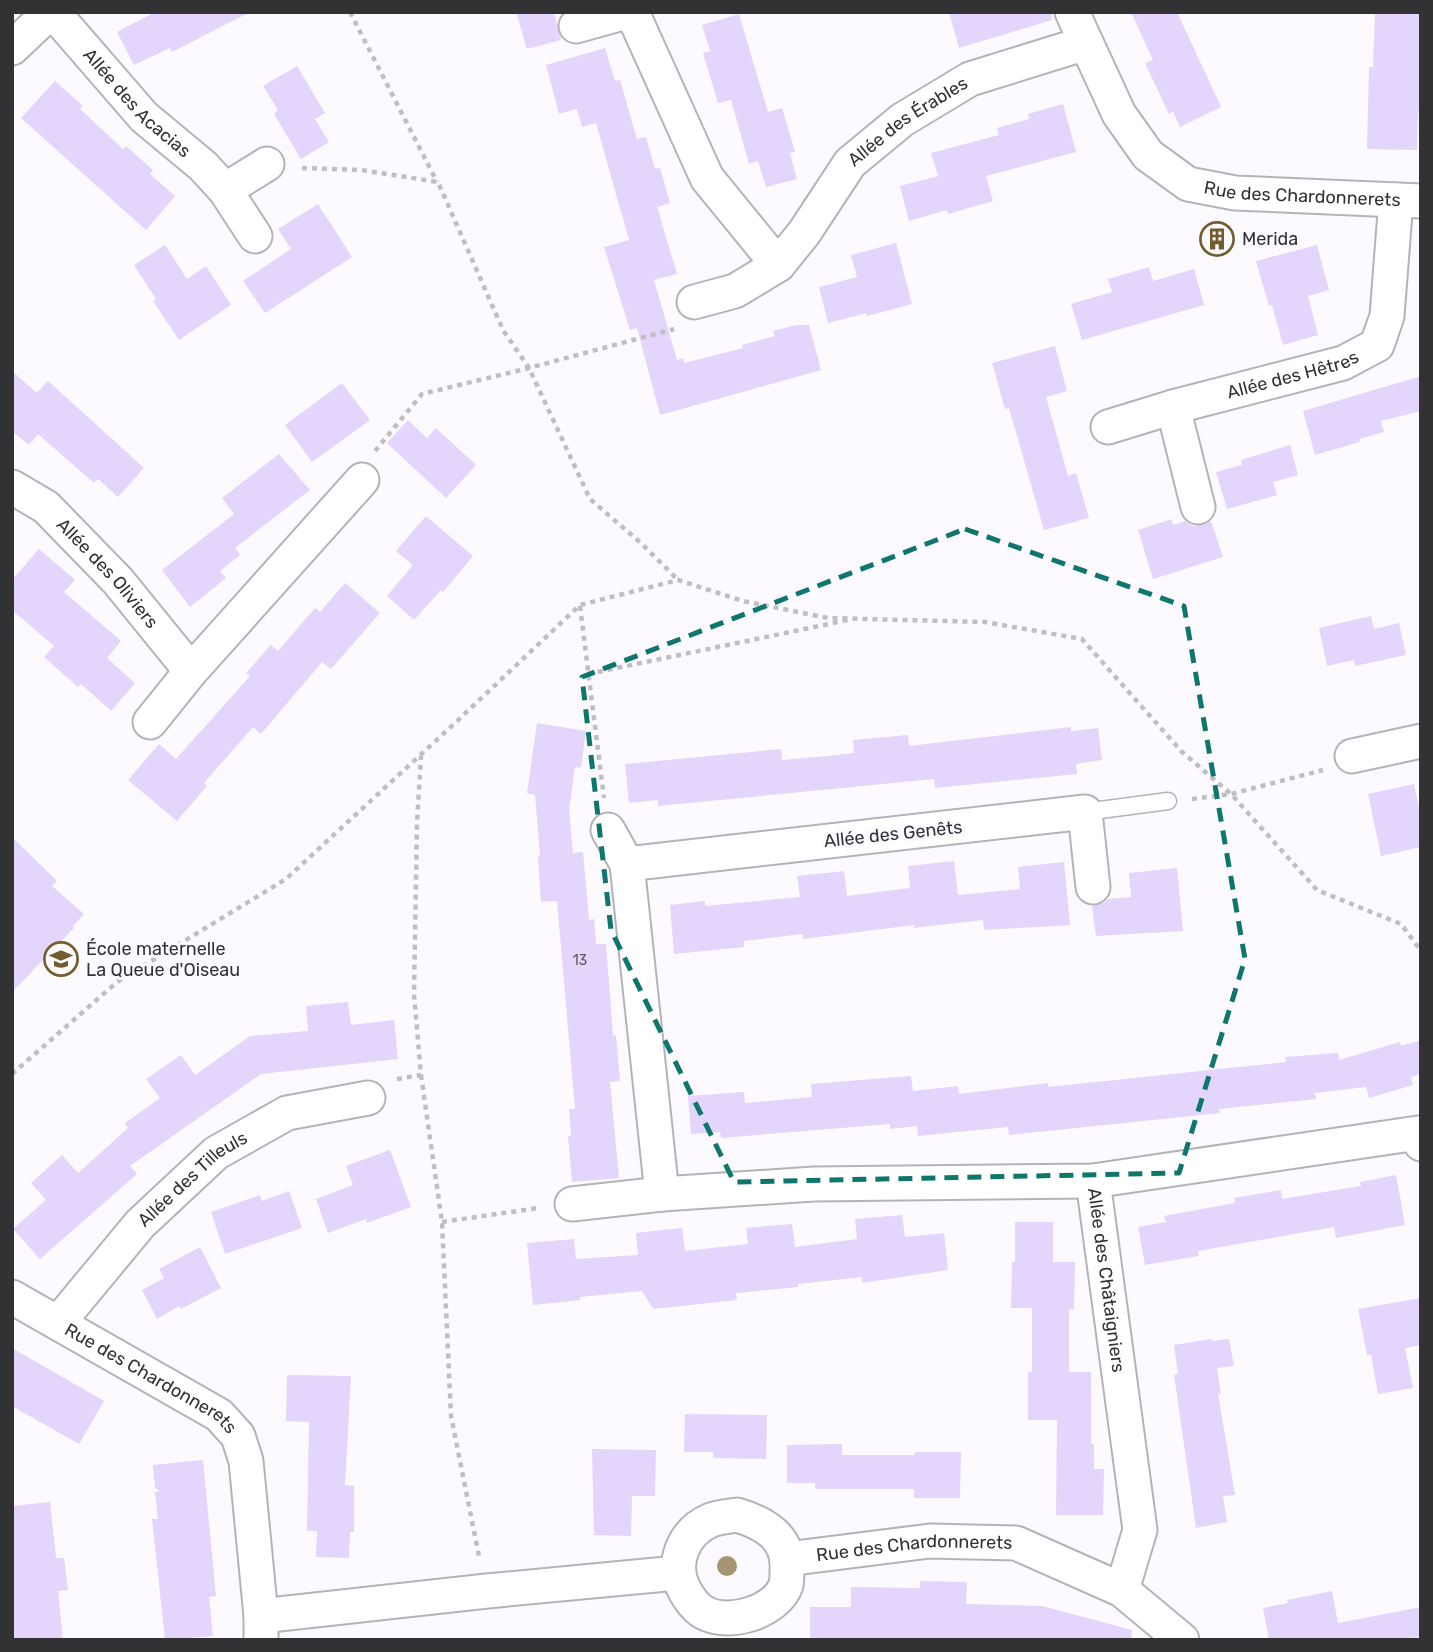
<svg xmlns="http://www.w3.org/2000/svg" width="1433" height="1652" font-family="Rubik,sans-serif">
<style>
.building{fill:#e3d5fb}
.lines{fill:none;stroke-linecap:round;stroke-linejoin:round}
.lane-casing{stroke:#b4b3b8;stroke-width:19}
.street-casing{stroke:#b4b3b8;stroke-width:37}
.path{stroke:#bfbec2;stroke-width:4.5;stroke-dasharray:5 5;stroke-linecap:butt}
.lane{stroke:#fff;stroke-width:16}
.street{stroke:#fff;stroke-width:33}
.tree{fill:#a49573}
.marked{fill:none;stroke:#0f766e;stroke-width:5;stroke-dasharray:14 9;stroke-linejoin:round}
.labels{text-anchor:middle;stroke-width:6;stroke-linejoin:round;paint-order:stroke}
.number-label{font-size:14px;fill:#5e5b66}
.street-label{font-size:18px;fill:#323234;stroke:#fcfaff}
.poi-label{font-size:18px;fill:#323234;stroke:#fcfaff;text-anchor:start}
</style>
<rect width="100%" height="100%" fill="#fcfaff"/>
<g class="building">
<polygon points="155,12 250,12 172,52 170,48 134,65 117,32"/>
<polygon points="516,12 554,12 561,40 527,49"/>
<polygon points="949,12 1051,12 1052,20 959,48"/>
<polygon points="1131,12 1177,12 1221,107 1180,127 1173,111 1169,114 1145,63 1153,60"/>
<polygon points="1375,12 1421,12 1421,111 1418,111 1417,150 1367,149 1369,67 1373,67"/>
<polygon points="739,14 768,112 782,108 795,152 790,153 797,179 766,187 758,161 749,164 731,100 718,103 703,53 710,51 702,25"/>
<polygon points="605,48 615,81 620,80 637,139 646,137 655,169 660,168 670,203 657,207 677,274 654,280 677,360 683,358 684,363 743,348 742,345 775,336 773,331 796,325 809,325 821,370 660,415 637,328 630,330 604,247 629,240 596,123 582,127 577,109 559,114 546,65"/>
<polygon points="297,66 325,113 315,119 329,142 301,159 274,114 278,110 263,86"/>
<polygon points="55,81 83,106 80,109 123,149 126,146 153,170 150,174 175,196 146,230 21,118"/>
<polygon points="1063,104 1076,152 986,176 993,201 948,214 947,210 909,221 900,186 938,176 931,153 999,135 997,128 1029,119 1028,114"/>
<polygon points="318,204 352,257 265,313 243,281 291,249 278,229"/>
<polygon points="896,243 912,304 867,316 866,313 828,323 819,287 857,277 851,255"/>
<polygon points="165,245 187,279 206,266 231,305 179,340 153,301 156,299 134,265"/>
<polygon points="1317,245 1329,290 1308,296 1318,335 1283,345 1272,305 1269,306 1256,261"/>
<polygon points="1149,267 1153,281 1194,269 1204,305 1082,340 1071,304 1112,292 1108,279"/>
<polygon points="1055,346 1067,391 1046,397 1068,476 1076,473 1089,518 1044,530 1009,408 1005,409 992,363"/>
<polygon points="12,371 37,393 48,381 144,468 118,497 98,479 94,483 38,434 29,445 12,431"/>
<polygon points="1421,376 1421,411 1381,421 1384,432 1359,439 1360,442 1315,455 1303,411"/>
<polygon points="342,383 370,420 312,462 285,425"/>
<polygon points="408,420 427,438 436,428 476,465 446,498 387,443"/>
<polygon points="1290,445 1298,475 1273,482 1277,495 1227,509 1216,472 1242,465 1241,460"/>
<polygon points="279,454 310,490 235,548 240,555 220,571 226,578 190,607 162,570 234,514 222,498"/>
<polygon points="426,516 473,556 443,592 441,590 414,620 387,596 413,565 396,551"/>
<polygon points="1172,519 1173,525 1185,521 1193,526 1203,525 1211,521 1223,557 1153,579 1138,530"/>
<polygon points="39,549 75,580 64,592 121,641 107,658 135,683 111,711 81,684 78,687 44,657 54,646 12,610 12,580"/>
<polygon points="345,583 380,613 331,669 322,662 261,734 253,727 204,783 207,786 177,821 128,780 159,744 176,759 250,676 246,673 271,645 278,651 315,608 320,612"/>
<polygon points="1371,616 1374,629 1399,623 1406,655 1355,666 1354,660 1327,666 1319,628"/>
<polygon points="537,723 586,731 581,768 575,767 569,810 573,853 583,852 589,920 594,919 596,944 606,944 613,1036 616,1035 620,1081 610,1082 619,1178 572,1182 568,1136 571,1136 569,1109 575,1109 557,901 541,902 538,856 540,855 535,795 527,793"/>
<polygon points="1071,727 1071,731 1098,728 1102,760 1076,764 1077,774 935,788 934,779 658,806 658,800 629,803 625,764 781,749 782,760 817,757 854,753 853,740 908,735 909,746"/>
<polygon points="1414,784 1421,817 1421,847 1381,856 1368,794"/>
<polygon points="12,837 57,881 52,886 84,914 73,926 74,928 12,992"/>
<polygon points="954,861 958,895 1020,889 1018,867 1064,862 1070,925 984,930 983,920 914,928 914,925 803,939 803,934 744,941 744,947 674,954 670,905 705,901 705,906 800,897 797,876 844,871 847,896 910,888 908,866"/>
<polygon points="1177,868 1183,931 1096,936 1092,906 1104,903 1108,899 1131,897 1129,873"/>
<polygon points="348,1002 351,1025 394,1020 398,1059 261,1074 130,1166 137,1174 40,1259 13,1229 46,1200 31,1183 62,1155 78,1173 128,1128 125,1123 160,1098 146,1079 181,1055 195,1075 250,1036 308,1031 306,1006"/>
<polygon points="1421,1040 1421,1074 1411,1077 1413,1085 1369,1098 1366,1087 1315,1093 1316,1099 1219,1109 1220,1113 1009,1135 1008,1127 918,1136 917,1126 890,1129 890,1124 721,1138 720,1132 691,1134 688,1096 744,1092 745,1103 812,1097 811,1084 911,1076 913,1091 958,1086 959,1094 1048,1083 1048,1087 1286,1062 1285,1057 1338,1053 1339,1060 1400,1042 1401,1046"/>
<polygon points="390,1150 411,1207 367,1223 366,1219 328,1233 316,1199 353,1185 346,1166"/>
<polygon points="1396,1175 1405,1225 1336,1238 1334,1227 1198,1251 1199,1256 1145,1265 1138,1227 1166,1222 1164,1216 1235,1203 1234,1198 1281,1190 1282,1199 1361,1186 1360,1182"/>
<polygon points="289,1191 302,1228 225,1254 211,1212 260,1195 262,1201"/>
<polygon points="902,1215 905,1237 944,1233 948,1270 862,1283 862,1277 798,1284 798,1287 736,1293 737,1300 653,1309 642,1291 580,1297 580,1300 533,1305 527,1243 574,1239 576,1259 638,1255 636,1233 682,1228 685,1251 748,1244 746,1228 792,1224 795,1247 857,1239 855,1219"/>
<polygon points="1015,1222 1053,1222 1053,1262 1075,1262 1074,1309 1069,1309 1069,1372 1091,1372 1091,1444 1094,1444 1094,1469 1104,1469 1103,1515 1056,1515 1057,1420 1028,1420 1028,1372 1032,1372 1032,1308 1011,1308 1012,1262 1015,1262"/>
<polygon points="200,1247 221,1288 181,1309 179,1306 157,1319 142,1290 164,1278 159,1269"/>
<polygon points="1421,1298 1421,1345 1405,1348 1413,1388 1378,1394 1371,1355 1367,1355 1358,1309"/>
<polygon points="1212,1339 1212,1341 1229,1339 1234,1366 1217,1368 1221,1394 1218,1394 1235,1495 1223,1496 1227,1522 1196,1528 1174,1375 1178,1374 1174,1345"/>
<polygon points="12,1348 104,1401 79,1444 12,1406"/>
<polygon points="287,1375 351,1376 345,1485 354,1486 354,1532 350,1532 349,1558 316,1557 317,1531 307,1531 309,1422 286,1421"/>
<polygon points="685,1414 767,1415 766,1459 713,1458 713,1452 684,1452"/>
<polygon points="842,1444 842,1455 915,1455 915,1452 961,1452 960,1498 914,1498 914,1489 815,1489 815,1483 787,1483 787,1445"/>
<polygon points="592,1449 656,1450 655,1496 632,1496 631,1536 594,1535"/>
<polygon points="203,1460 216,1596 209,1597 213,1636 165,1640 152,1519 158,1519 155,1492 160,1491 155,1488 153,1465"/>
<polygon points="50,1502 56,1558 64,1558 68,1590 58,1591 63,1640 12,1640 12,1506"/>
<polygon points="920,1581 967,1582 966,1604 1042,1606 1132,1630 1131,1640 810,1640 810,1607 851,1607 851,1587 920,1588"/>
<polygon points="1332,1591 1338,1623 1421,1607 1421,1636 1403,1640 1269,1640 1263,1608 1288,1603 1287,1600"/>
</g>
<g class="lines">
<g class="lane-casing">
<polyline id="lane" points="1085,812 1168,801"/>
</g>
<g class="street-casing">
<g id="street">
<path id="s1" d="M53 12 144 117 203 166 225 190 255 236"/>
<polyline points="632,12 707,178 778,265"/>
<path id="s2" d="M1072 12 1119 114 1148 155 1188 184 1235 193 1421 201"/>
<polyline points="576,26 626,12"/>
<polyline points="12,48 50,12"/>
<polyline points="225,190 267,164"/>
<path id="s3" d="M694 302 735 291 778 265 804 233 850 163 902 120 970 79 1086 43"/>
<polyline points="1173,407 1198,507"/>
<path id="s4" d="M1108 427 1173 407 1343 363 1377 345 1387 316 1396 200"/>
<path id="s5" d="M12 487 46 507 118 581 191 671"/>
<polyline points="150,722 191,671 362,480"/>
<polyline points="1352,756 1421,741"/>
<polyline points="608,830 627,864"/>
<polyline points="1093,887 1085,812 627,864 662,1194 814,1184 1093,1181 1418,1133 1421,1144"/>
<path id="s6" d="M1093 1181 1140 1530 1122 1590"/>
<polyline points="572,1204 662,1194"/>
<path id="s7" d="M12 1297 219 1415 238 1436 246 1461 261 1616V1640"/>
<path id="s8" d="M58 1323 140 1224 216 1153 287 1113 368 1098"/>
<path d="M737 1515C764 1523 789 1537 787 1569 787 1574 787 1581 786 1585 776 1612 731 1625 707 1614 697 1610 690 1600 685 1591 670 1564 683 1532 711 1520 719 1517 729 1516 737 1515Z"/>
<path id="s9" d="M787 1559 930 1541 1016 1543 1122 1590 1182 1640"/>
<polyline points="261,1616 487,1591 677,1573"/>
</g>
</g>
<g class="path">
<polyline points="350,12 437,182"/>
<polyline points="302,168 361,170 438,182 503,330 529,368 590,499 642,544 677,579"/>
<polyline points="375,451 422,394 529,368 674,329"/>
<polyline points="580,606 604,798"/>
<polyline points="588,674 848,620"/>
<polyline points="1192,799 1231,794 1323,770"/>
<polyline points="12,1074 117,982 286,879 455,723 580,605 678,580 743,601 828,618 985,622 1082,639 1181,751 1231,794 1317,890 1401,924 1421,951"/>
<polyline points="421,1075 442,1222 451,1416 479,1556"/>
<polyline points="397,1079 421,1075 414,994 417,823 421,756"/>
<polyline points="442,1222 538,1208"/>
</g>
<use href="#lane" class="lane"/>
<use href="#street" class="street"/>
</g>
<circle class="tree" cx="727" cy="1566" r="10"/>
<path class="marked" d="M965 529 1184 606 1245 959 1179 1173 734 1182 611 930 582 677Z"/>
<defs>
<g id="building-ring" transform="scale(1.75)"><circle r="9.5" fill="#fcfaff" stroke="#735d2d" stroke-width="1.5"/><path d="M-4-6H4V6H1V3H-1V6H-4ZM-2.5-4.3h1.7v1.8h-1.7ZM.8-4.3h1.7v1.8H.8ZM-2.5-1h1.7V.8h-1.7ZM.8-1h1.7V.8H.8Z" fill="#735d2d"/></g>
<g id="school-ring" transform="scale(1.75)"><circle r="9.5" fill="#fcfaff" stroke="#735d2d" stroke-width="1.5"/><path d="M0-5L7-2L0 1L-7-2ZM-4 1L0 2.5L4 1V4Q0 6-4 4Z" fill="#735d2d"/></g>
</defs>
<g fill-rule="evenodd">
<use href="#building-ring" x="1217" y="239"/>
<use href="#school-ring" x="61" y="959"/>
</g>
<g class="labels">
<g class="number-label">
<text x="580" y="965">13</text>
</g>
<g class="street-label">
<text dy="6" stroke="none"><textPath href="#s1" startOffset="124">Allée des Acacias</textPath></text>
<text dy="6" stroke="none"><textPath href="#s3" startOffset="289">Allée des Érables</textPath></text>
<text dy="6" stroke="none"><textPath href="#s2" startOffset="327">Rue des Chardonnerets</textPath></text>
<text dy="6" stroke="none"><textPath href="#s4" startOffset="192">Allée des Hêtres</textPath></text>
<text dy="6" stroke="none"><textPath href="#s5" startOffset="130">Allée des Oliviers</textPath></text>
<text transform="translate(893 834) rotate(-6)" y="6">Allée des Genêts</text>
<text dy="6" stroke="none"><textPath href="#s8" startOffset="198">Allée des Tilleuls</textPath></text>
<text dy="6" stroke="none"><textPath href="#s6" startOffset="100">Allée des Châtaigniers</textPath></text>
<text dy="6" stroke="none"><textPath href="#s7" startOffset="161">Rue des Chardonnerets</textPath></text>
<text dy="6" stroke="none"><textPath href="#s9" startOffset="128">Rue des Chardonnerets</textPath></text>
</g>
<g class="poi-label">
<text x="1242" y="245">Merida</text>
<text x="86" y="955">École maternelle<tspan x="86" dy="21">La Queue d'Oiseau</tspan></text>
</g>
</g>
<rect width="1433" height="1652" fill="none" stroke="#323234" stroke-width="28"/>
</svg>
